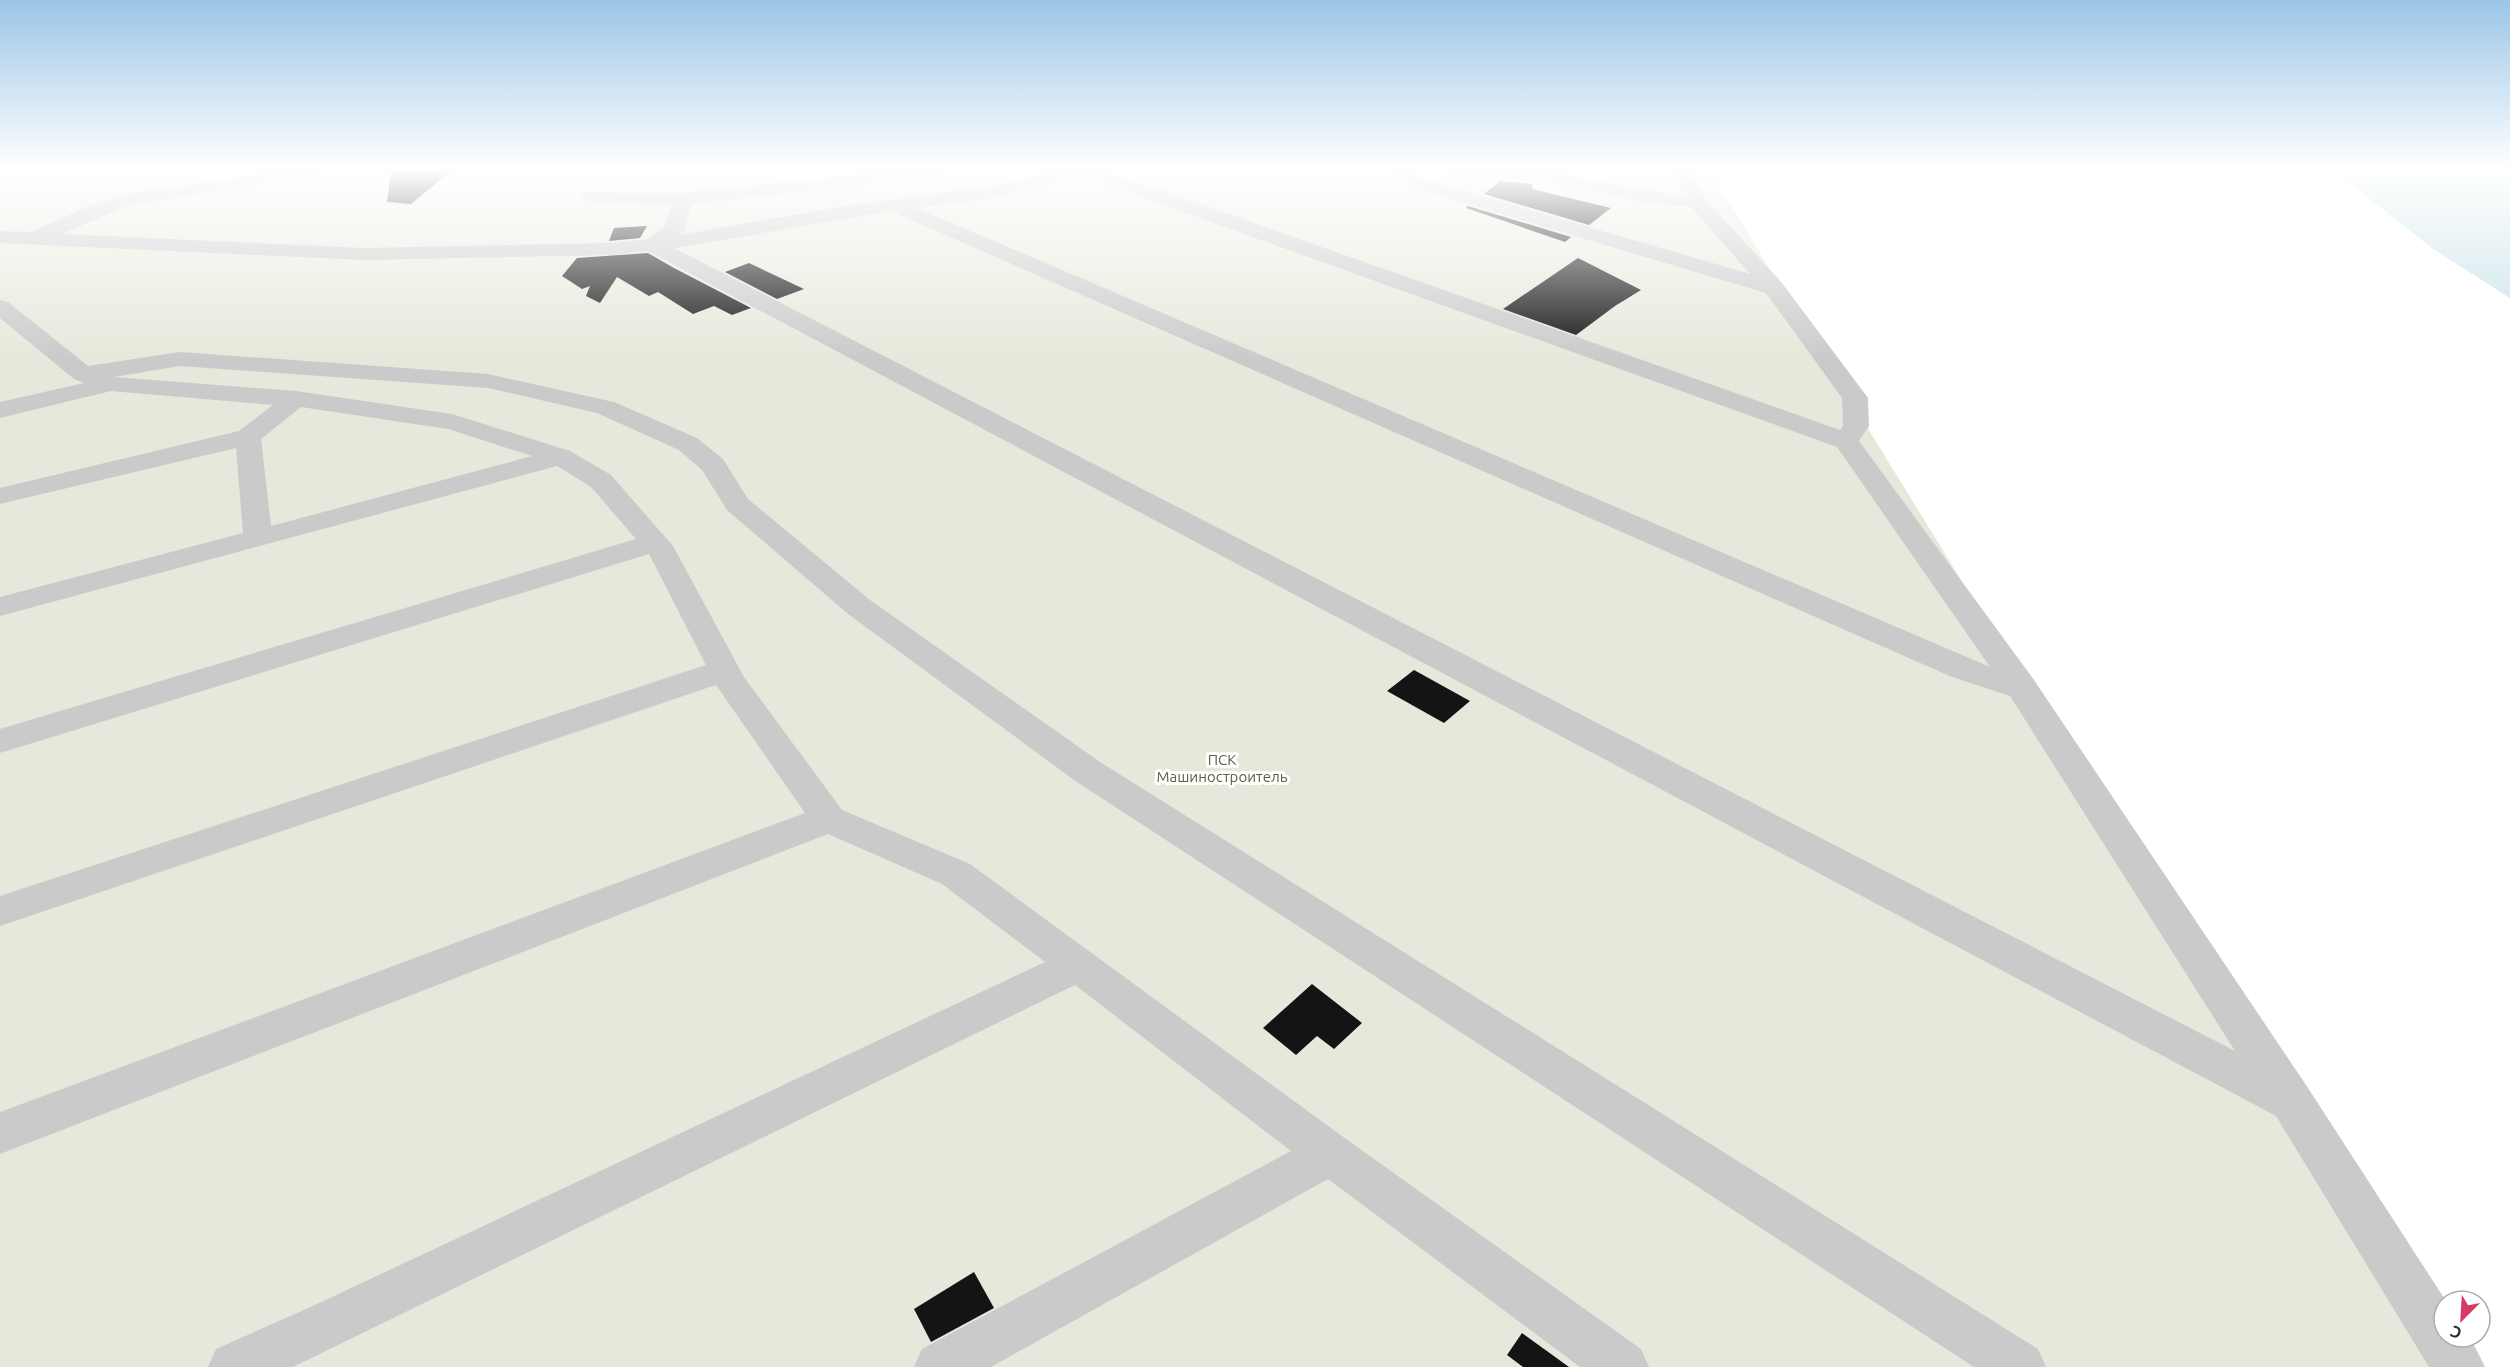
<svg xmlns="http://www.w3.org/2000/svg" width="2510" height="1367" font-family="Ubuntu,sans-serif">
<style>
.green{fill:#e5e9db}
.water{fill:#c8e2e8}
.building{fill:#141414}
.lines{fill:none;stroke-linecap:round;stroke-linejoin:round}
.street{fill:#cacaca;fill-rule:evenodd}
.labels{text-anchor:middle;stroke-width:6;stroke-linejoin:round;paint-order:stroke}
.park-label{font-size:15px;fill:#57643e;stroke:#fff}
</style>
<rect width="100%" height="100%" fill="#fff"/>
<polygon class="green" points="129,170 1709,170 2445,1367 0,1367 0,175 94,175"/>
<polygon class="water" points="2334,170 2510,170 2510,298 2433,249"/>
<g class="building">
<polygon points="391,170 452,170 411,204 387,202"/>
<polygon points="1500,181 1533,184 1532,189 1611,208 1589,225 1484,194"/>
<polygon points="1468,206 1571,237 1565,242 1466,208"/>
<polygon points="647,226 640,238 609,241 614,228"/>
<polygon points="648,253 674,268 751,308 732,315 714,306 693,314 658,292 649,296 617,277 600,303 586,296 590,286 582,289 562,276 577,258"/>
<polygon points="1578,258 1641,290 1615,306 1576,335 1503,309"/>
<polygon points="749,263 804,289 777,299 725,272"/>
<polygon points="1414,670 1470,701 1444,723 1387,691"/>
<polygon points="1312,984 1362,1023 1334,1049 1317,1036 1296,1055 1263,1028"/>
<polygon points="974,1272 994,1308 931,1342 914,1309"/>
<polygon points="1522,1333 1569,1367 1523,1367 1507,1355"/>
</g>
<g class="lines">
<g class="street">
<path d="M280 170H321L312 176 129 205 62 234 364 248 609 243 648 239 665 226 671 205 591 202 584 200 581 196 584 192 682 193 892 170H947L938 176 691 204 685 229 680 235 851 205 991 186 1061 170H1104L1840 430 1843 426 1842 398 1766 293 1411 187 1394 175 1397 170H1415L1414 173 1425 179 1750 274 1691 207 1644 202 1555 183 1453 176 1444 170 1555 171 1644 190 1684 195 1672 170H1690L1706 200 1782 283 1868 398 1869 426 1859 441 2034 680 2308 1088 2446 1301H2444V1337H2470L2485 1367H2429L2276 1116 648 251 609 255 364 260 0 243V231L31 232 89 206 125 194ZM1083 176 1837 447 1990 667 917 208 991 198ZM891 211 1952 677 2010 696 2235 1051 674 248Z"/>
<path d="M0 300 8 302 88 366 180 352 488 374 614 402 697 438 723 459 748 499 870 600 1100 762 2038 1349 2046 1367H1974L1074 780 848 614 727 510 702 470 679 450 597 413 488 388 180 366 114 377 296 391 452 414 570 451 611 475 673 546 744 677 842 810 970 864 1346 1139 1641 1349 1649 1367H1580L1328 1179 991 1367H914L922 1349 1291 1151 1075 985 293 1367H208L216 1349 315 1305 1045 962 942 884 828 834 0 1154V1112L805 813 716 685 0 926V896L706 665 649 554 0 753V729L636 539 591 487 557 466 0 616V597L243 533 236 448 0 504V488L239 431 273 405 111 391 0 418V402L84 383 74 379 0 318ZM301 407 448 429 532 456 271 526 261 439Z"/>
</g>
</g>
<linearGradient id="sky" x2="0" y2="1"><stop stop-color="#9bc6e8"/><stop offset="0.47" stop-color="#fff"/><stop offset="1" stop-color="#fff" stop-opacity="0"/></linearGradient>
<rect width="2510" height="361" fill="url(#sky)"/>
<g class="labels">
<g class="park-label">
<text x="1222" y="765">ПСК<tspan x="1222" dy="17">Машиностроитель</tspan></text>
</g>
</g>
<g transform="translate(2462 1319) rotate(204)"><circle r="28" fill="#ffffff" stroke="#ababab" stroke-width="1.5"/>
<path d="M0-4.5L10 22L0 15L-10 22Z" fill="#d73b65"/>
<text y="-9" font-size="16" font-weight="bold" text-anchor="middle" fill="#2d2d2d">С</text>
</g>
</svg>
